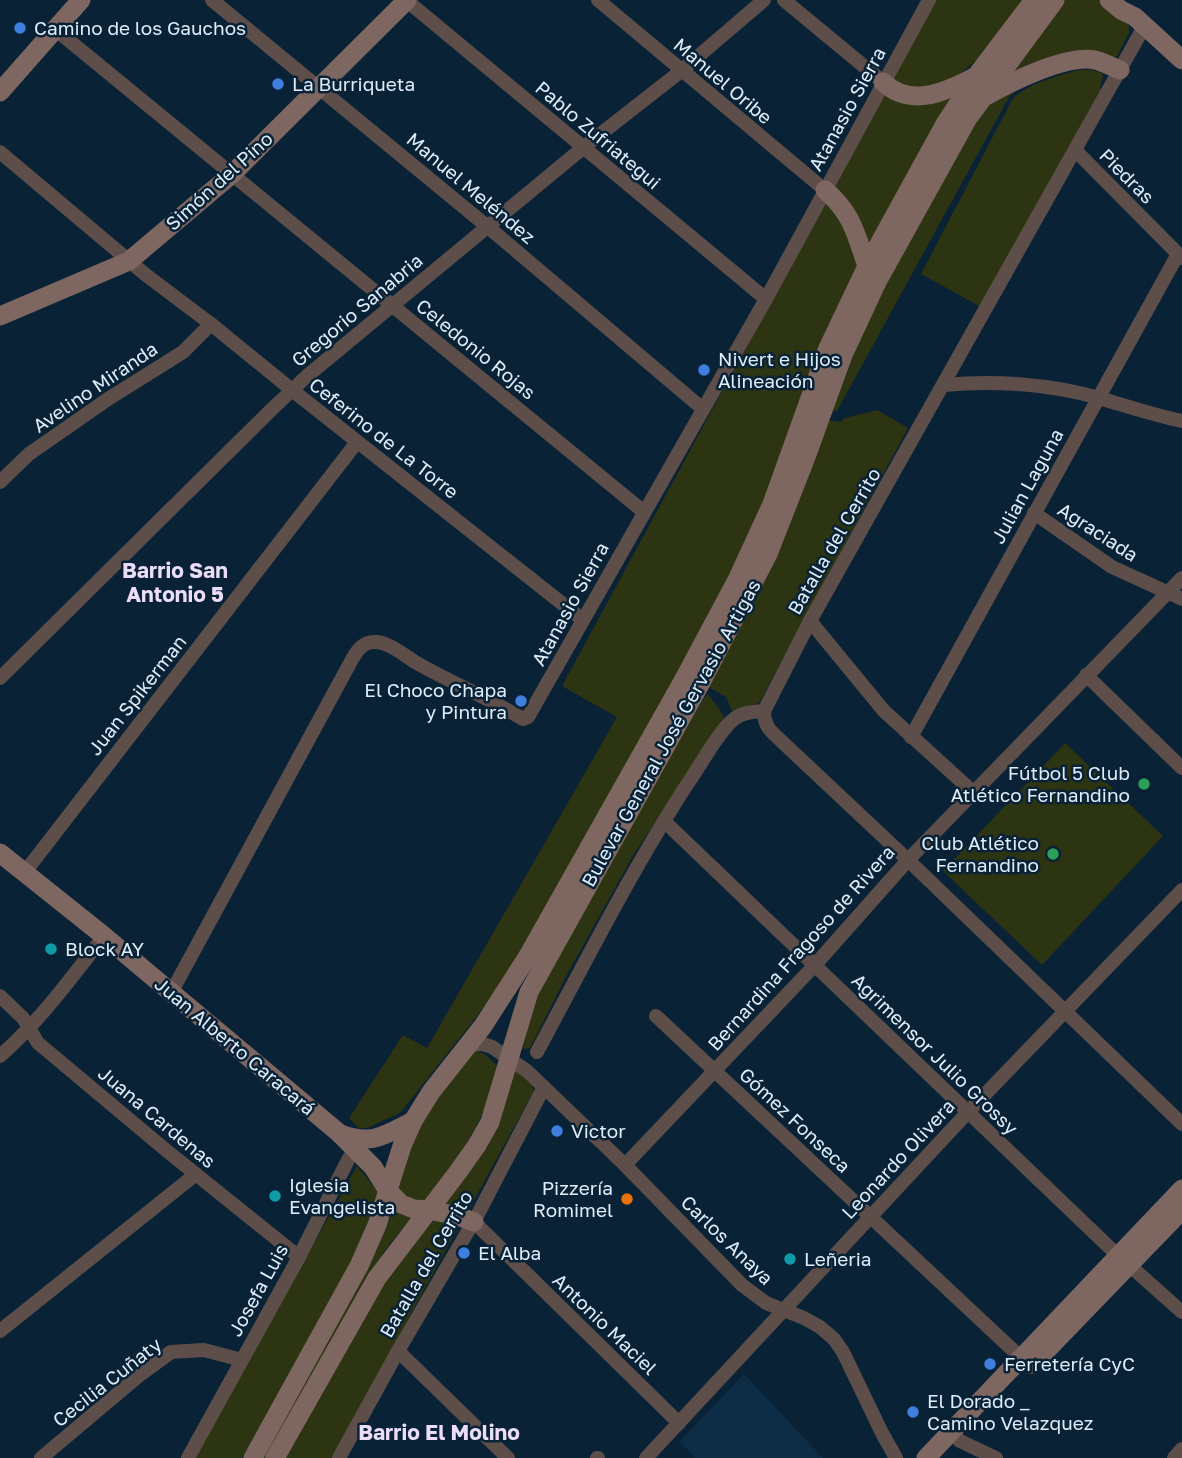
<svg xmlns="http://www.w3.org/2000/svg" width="1182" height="1458" font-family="'Golos Text',sans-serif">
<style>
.built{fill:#0d2d46}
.green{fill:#2c3411}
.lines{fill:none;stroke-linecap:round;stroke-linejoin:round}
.street{stroke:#5d4e4a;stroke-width:14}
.secondary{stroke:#7f6761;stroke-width:19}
.shop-dot{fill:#3f7fe0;stroke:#092236;stroke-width:2.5}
.leisure-dot{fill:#2e9e5b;stroke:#092236;stroke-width:2.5}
.culture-dot{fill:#0f9aa8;stroke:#092236;stroke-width:2.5}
.food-dot{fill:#e8710a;stroke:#092236;stroke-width:2.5}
.labels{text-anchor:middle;stroke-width:5;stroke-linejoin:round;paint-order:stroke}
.poi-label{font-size:19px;fill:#deedfa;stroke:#092236;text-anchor:start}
.street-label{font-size:19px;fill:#deedfa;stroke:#092236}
.neighbourhood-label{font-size:21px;font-weight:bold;fill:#ebddf9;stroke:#092236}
</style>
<rect width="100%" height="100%" fill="#092236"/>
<polygon class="built" points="744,1374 823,1458 696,1458 679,1442"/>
<g class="green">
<polygon points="936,0 1025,0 986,53 956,77 933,87 905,88 892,80"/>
<polygon points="1062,0 1098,0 1129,26 1129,33 1116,58 1006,75"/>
<path d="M1078 70H1092L1102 73 1103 77 1100 88 1102 91 981 307 921 274 1013 98C1031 82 1056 77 1078 70Z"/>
<polygon points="1020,87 1009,97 837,411 829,411 883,285 986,105"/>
<path d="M955 93 870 248C860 226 854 205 836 188L835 184 885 95Z"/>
<polygon points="826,202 837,208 858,268 749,536 705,625 523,953 474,1020 400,1113 367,1128 358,1128 349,1118 403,1035 427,1048 617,717 562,686 824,204"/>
<polygon points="877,410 908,428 759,703 733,713 726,697 708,687 825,420 841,422 845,418"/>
<polygon points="708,694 720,710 725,719 634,854 571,967 530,1048 523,1049 528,1018 539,990 619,843 704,698"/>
<polygon points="1065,743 1163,836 1042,965 943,871"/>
<path d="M475 1051 485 1054 498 1067C494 1079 491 1092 487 1103 472 1140 449 1170 425 1200 412 1200 403 1198 397 1185 401 1173 405 1160 410 1148 425 1111 451 1082 475 1051Z"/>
<polygon points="517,1071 532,1086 534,1091 467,1213 444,1206 495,1129 506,1102 514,1072"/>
<polygon points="357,1166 379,1193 348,1272 242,1458 194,1458"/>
<path d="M393 1205 414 1216C380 1251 357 1294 334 1336 311 1377 289 1417 266 1458H261L373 1252 390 1218Z"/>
<polygon points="434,1220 455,1222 458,1228 332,1458 282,1458 398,1260"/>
</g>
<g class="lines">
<g class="street">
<polyline points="212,0 488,227 703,409"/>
<polyline points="406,0 766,299"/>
<polyline points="598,0 825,190"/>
<polyline points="784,0 883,82"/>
<polyline points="55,29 644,512"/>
<polyline points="1075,150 1182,258"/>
<polyline points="0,152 146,275 211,324 292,390 583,620"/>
<path d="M944 385C993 380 1051 384 1099 398 1127 406 1153 415 1182 421"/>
<polyline points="0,482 29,454 108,399 183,352 211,324"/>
<polyline points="1034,513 1112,567 1182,599"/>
<polyline points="810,621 884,711 973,792"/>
<polyline points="1086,675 1182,768"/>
<polyline points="0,678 272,409 307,376 584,147 681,71 764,0"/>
<polyline points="764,711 810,621 1145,25"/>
<path d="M764 711C764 723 768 729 777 737L908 860 1182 1124"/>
<polyline points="911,737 1178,254"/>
<polyline points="664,821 1110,1248 1182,1312"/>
<polyline points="25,872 357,442"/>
<path d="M171 993 349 665C355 654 361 641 376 642 390 643 404 655 415 662 450 682 488 698 523 719L528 717 766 299 929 0"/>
<polyline points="0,996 23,1018 38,1043 167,1151 299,1257"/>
<polyline points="656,1016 1031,1367"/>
<polyline points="469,1045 483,1044 492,1047 527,1071 625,1165 742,1285 766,1303 804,1318 820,1327 834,1339 843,1352 882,1433 896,1458"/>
<path d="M537 1052C586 961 633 867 690 780 702 763 718 732 734 719 743 712 753 712 764 711"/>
<path d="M0 1056C40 1021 71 978 104 936"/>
<polyline points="625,1165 814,966 908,860 1182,578"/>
<polyline points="474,1222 679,1423"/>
<polyline points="0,1331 196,1174"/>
<polyline points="398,1351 508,1458"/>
<polyline points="951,1432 960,1441 996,1458"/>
<polyline points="41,1458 141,1374 171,1352 204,1350 242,1360"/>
<polyline points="188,1458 299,1257 348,1160 359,1143"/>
<polyline points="339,1458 398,1351 478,1214 544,1087"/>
<polyline points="597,1458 598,1458"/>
<polyline points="646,1458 968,1112 1182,890"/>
<polyline points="1174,1458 1182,1449"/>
</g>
<g class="secondary">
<polyline points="1109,0 1121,10 1135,17 1182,60"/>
<path d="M883 82C911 109 948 91 976 76"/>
<polyline points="0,92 81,0"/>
<path d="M986 96C1011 82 1067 54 1095 60 1104 62 1112 67 1120 70"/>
<path d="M825 190C852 213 856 234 867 266"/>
<polyline points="0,316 129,261 232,174 407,0"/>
<polyline points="0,853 104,936 339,1133 373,1167 388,1191 401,1204 414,1209 429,1210 458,1216 474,1222"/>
<path d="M340 1134C372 1146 385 1135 413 1121"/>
<polyline points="1044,1353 1182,1210"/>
<polyline points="253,1458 359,1266 377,1225 402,1146 413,1121 431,1092 483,1026 528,956 683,681 737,580 772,504 828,348 867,266 945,124 977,75 1034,0"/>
<polyline points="275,1458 377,1278 458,1172 477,1145 490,1122 529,992 698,688 768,554 806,457 843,355 877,282 968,118 1055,0"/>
<polyline points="926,1458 1182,1189"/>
</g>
</g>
<g class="shop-dot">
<circle cx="20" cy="28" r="7"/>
<circle cx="278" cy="84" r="7"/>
<circle cx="704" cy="370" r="7"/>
<circle cx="521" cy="701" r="7"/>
<circle cx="557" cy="1131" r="7"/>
<circle cx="464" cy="1253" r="7"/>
<circle cx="990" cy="1364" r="7"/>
<circle cx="913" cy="1412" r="7"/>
</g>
<g class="leisure-dot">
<circle cx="1144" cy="784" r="7"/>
<circle cx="1053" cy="854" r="7"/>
</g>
<g class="culture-dot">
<circle cx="51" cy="949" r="7"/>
<circle cx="275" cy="1196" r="7"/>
<circle cx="790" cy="1259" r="7"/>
</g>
<circle class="food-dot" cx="627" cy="1199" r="7"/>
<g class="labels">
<g class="poi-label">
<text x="34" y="35">Camino de los Gauchos</text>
<text x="292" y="91">La Burriqueta</text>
<text x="718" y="366">Nivert e Hijos<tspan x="718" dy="22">Alineación</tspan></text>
<text x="507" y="697" text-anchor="end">El Choco Chapa<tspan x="507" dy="22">y Pintura</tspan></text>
<text x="1130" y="780" text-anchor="end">Fútbol 5 Club<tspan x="1130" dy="22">Atlético Fernandino</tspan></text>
<text x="1039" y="850" text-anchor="end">Club Atlético<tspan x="1039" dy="22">Fernandino</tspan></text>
<text x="65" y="956">Block AY</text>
<text x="571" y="1138">Victor</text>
<text x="289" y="1192">Iglesia<tspan x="289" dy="22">Evangelista</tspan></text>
<text x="613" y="1195" text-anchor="end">Pizzería<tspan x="613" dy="22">Romimel</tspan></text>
<text x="478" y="1260">El Alba</text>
<text x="804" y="1266">Leñeria</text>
<text x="1004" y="1371">Ferretería CyC</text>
<text x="927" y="1408">El Dorado _<tspan x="927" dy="22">Camino Velazquez</tspan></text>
</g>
<g class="street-label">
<text transform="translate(723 81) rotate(40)" y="7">Manuel Oribe</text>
<text transform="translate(847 109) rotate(-61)" y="7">Atanasio Sierra</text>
<text transform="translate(598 135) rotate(40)" y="7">Pablo Zufriategui</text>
<text transform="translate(1127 176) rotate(45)" y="7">Piedras</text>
<text transform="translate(219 181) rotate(-42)" y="7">Simón del Pino</text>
<text transform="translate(471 188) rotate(40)" y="7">Manuel Meléndez</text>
<text transform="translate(357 310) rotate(-40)" y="7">Gregorio Sanabria</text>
<text transform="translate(476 349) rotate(39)" y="7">Celedonio Rojas</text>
<text transform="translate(95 387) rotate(-34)" y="7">Avelino Miranda</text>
<text transform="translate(384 438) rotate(38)" y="7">Ceferino de La Torre</text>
<text transform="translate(1027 486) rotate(-61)" y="7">Julian Laguna</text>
<text transform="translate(1098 532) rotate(33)" y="7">Agraciada</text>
<text transform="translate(834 541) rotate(-60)" y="7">Batalla del Cerrito</text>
<text transform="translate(570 604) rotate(-61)" y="7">Atanasio Sierra</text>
<text transform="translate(137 695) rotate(-52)" y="7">Juan Spikerman</text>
<text transform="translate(671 733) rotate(-61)" y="7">Bulevar General José Gervasio Artigas</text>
<text transform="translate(801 948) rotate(-48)" y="7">Bernardina Fragoso de Rivera</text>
<text transform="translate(235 1046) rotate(40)" y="7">Juan Alberto Caracará</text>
<text transform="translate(935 1054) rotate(44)" y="7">Agrimensor Julio Grossy</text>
<text transform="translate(157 1117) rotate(40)" y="7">Juana Cardenas</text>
<text transform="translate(795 1120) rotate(43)" y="7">Gómez Fonseca</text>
<text transform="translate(898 1159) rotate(-47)" y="7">Leonardo Olivera</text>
<text transform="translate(727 1240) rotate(44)" y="7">Carlos Anaya</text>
<text transform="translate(426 1264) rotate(-60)" y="7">Batalla del Cerrito</text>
<text transform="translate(258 1290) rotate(-61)" y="7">Josefa Luis</text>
<text transform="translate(605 1324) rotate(44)" y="7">Antonio Maciel</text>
<text transform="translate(107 1382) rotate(-38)" y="7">Cecilia Cuñaty</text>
</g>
<g class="neighbourhood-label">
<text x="175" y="578">Barrio San<tspan x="175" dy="24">Antonio 5</tspan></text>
<text x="439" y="1440">Barrio El Molino</text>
</g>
</g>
</svg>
